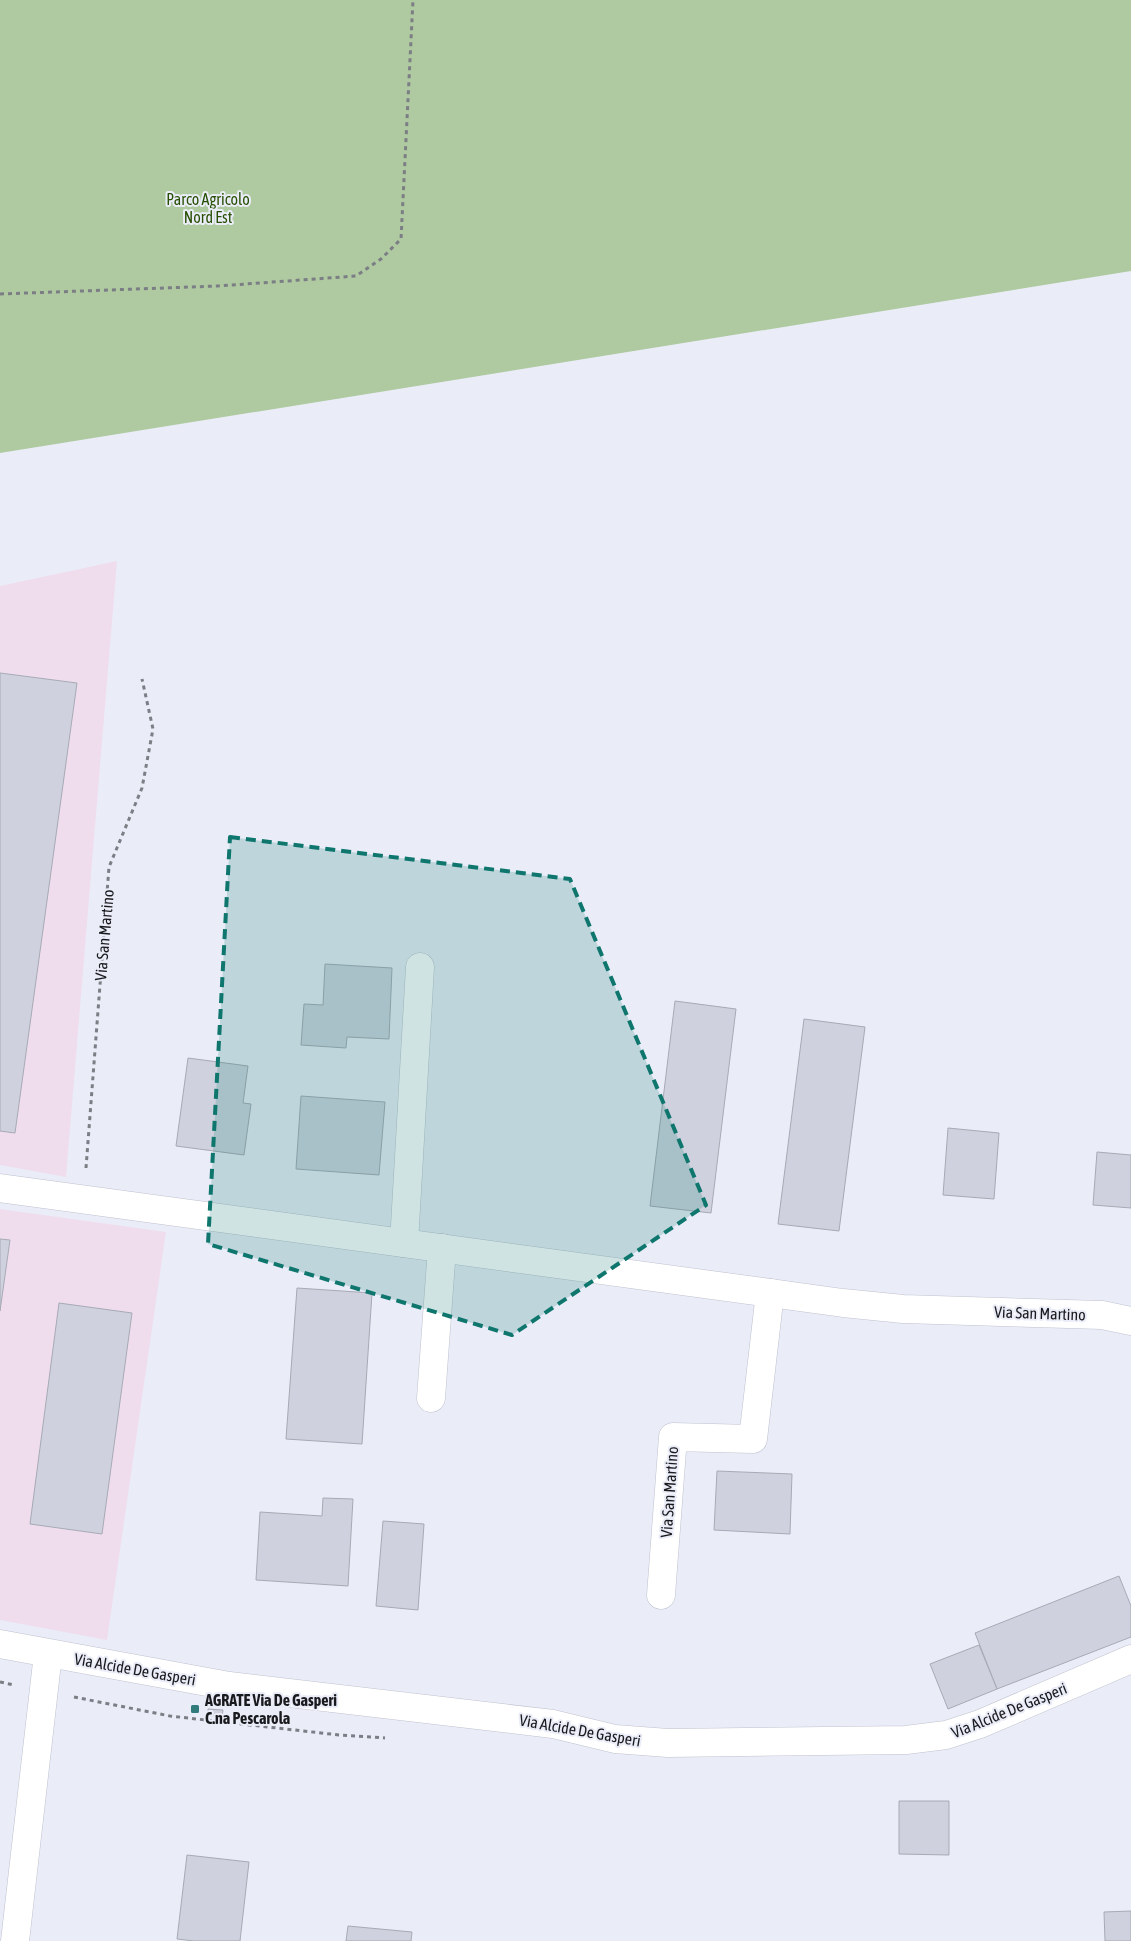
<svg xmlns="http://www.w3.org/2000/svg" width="1131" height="1941" font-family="'Asap Condensed',sans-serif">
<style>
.industrial{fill:#efdded}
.green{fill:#afcaa0}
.building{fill:#cfd2de;stroke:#a7aab5}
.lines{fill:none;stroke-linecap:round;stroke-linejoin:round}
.minor-casing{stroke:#bfc2ce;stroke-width:29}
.path{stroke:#7c7e85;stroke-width:3;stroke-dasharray:4 4;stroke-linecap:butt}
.minor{stroke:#fff;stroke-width:28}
.marked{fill:#0f766e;fill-opacity:0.2;stroke:#0f766e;stroke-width:4;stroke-dasharray:10 6;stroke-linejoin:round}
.poi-dot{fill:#327b7c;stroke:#eaedf8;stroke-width:2}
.labels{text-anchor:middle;stroke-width:4;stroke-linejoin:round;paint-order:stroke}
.park-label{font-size:16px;fill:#284f04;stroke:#eaedf8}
.street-label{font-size:16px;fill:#191a1e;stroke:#eaedf8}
.poi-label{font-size:16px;font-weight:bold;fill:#191a1e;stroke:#eaedf8;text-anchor:start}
</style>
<rect width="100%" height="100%" fill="#eaedf8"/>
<g class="industrial">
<polygon points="117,561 66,1177 0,1165 0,586"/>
<polygon points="0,1209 166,1232 107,1640 0,1620"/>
</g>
<polygon class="green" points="0,0 1131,0 1131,271 0,453"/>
<g class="building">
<polygon points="0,673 77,683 15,1133 0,1131"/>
<polygon points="325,964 392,968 389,1039 347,1037 346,1048 301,1045 304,1004 323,1005"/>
<polygon points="675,1001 736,1009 711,1213 650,1206"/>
<polygon points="804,1019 865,1027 839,1231 778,1224"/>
<polygon points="188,1058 248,1066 243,1103 251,1104 244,1155 176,1146"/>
<polygon points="301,1096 385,1102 379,1175 296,1169"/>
<polygon points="948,1128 999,1133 994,1199 943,1195"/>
<polygon points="1097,1152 1131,1155 1131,1208 1093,1205"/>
<polygon points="0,1239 10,1240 0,1311"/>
<polygon points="297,1288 372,1293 362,1444 286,1439"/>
<polygon points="59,1303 132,1313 102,1534 30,1524"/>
<polygon points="717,1471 792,1474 790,1534 714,1530"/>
<polygon points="323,1498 353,1499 348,1586 256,1580 260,1512 322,1516"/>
<polygon points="383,1521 424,1524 418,1610 376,1606"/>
<polygon points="1119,1576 1131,1606 1131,1637 997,1689 975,1633"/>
<polygon points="979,1645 997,1689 948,1709 930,1664"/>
<polygon points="208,1709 223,1710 222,1717 208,1715"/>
<polygon points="899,1801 949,1801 949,1855 899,1854"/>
<polygon points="187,1855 249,1862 240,1941 194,1941 177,1939"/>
<polygon points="1131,1911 1131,1941 1105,1941 1104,1912"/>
<polygon points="348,1926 412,1932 411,1941 346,1941"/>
</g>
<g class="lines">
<g class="minor-casing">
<g id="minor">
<polyline points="0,1188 843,1303 903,1309 1102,1315 1131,1321"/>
<polyline points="404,1243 420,967"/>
<polyline points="431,1398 442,1248"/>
<polyline points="661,1595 673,1437 753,1439 770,1293"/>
<polyline points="0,1644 229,1686 553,1724 615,1739 668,1743 906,1740 946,1735 980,1724 1131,1659"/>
<polyline points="15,1941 48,1654"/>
</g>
</g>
<g class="path">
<polyline points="0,294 218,286 356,276 381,259 401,239 413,0"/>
<polyline points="86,1168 109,867 142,788 153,729 142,679"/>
<polyline points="0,1682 14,1685"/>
<polyline points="74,1697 170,1716 339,1735 385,1738"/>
</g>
<use href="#minor" class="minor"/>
</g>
<path class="marked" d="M230 837 570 879 706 1205 512 1335 208 1244Z"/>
<rect class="poi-dot" x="190" y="1704" width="10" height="10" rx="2.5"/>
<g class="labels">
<g class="park-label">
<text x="208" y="205">Parco Agricolo<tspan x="208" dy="18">Nord Est</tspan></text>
</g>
<g class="street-label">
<text transform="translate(104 935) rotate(-85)" y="6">Via San Martino</text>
<text transform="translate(1040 1313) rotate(2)" y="6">Via San Martino</text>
<text transform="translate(669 1492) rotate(-86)" y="6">Via San Martino</text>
<text transform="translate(135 1669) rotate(10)" y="6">Via Alcide De Gasperi</text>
<text transform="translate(1009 1710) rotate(-22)" y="6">Via Alcide De Gasperi</text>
<text transform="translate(580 1730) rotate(10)" y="6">Via Alcide De Gasperi</text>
</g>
<g class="poi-label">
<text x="205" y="1706">AGRATE Via De Gasperi<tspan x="205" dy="18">C.na Pescarola</tspan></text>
</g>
</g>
</svg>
